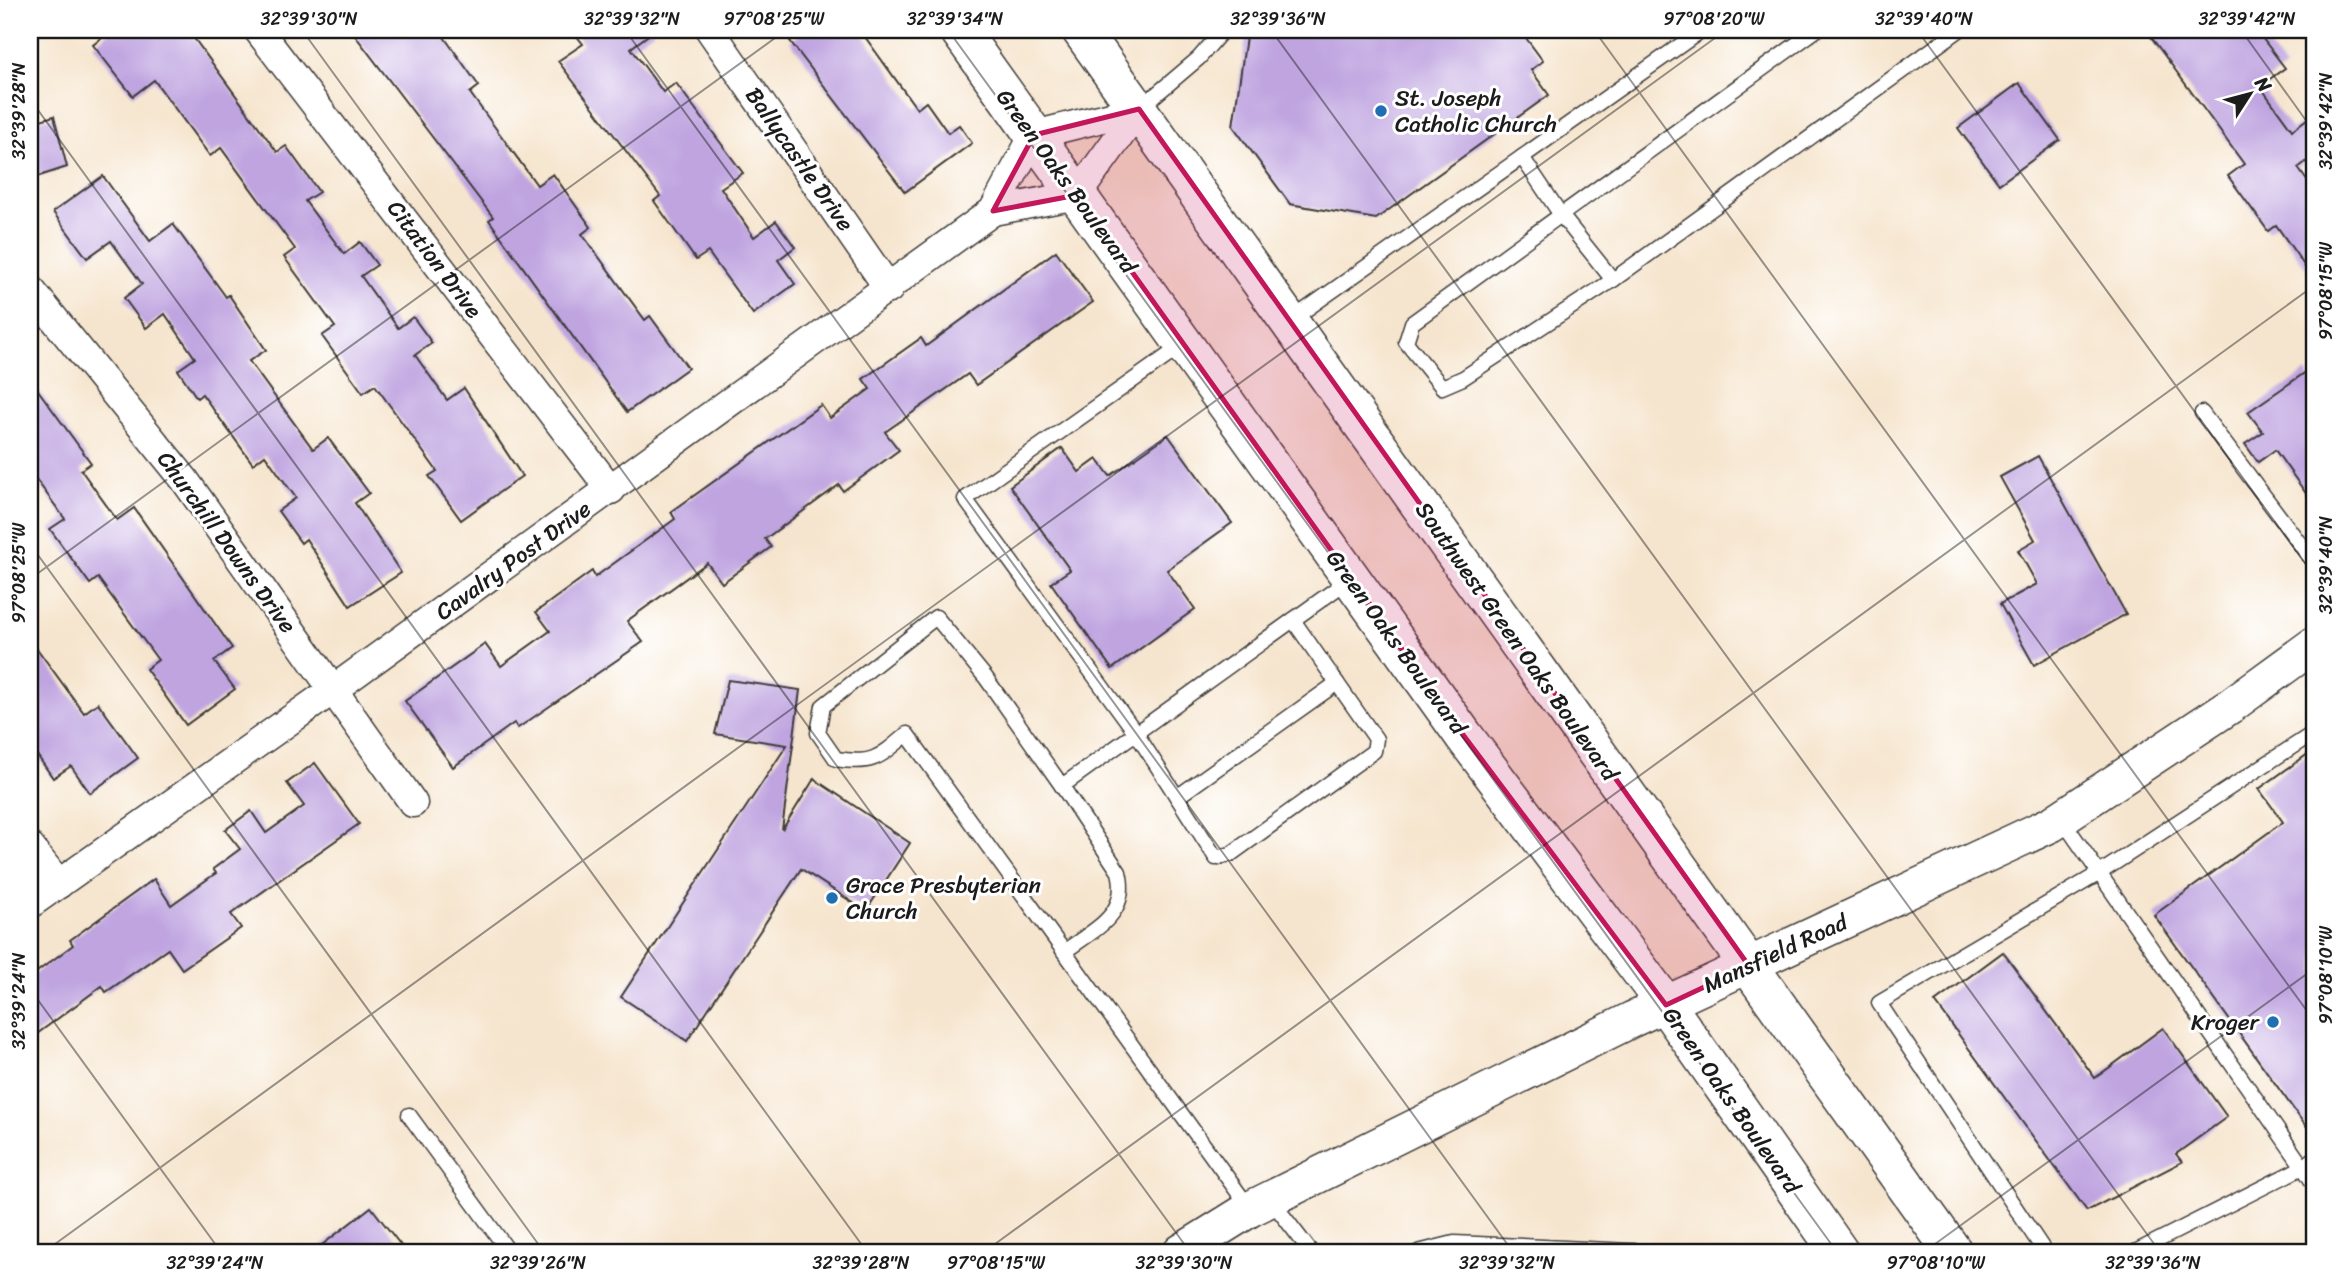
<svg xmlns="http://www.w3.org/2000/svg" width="2345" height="1282" font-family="Sriracha,sans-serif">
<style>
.building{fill:#bfa4e0}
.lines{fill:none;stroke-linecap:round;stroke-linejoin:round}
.service-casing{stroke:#3d3a37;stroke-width:17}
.minor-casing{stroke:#3d3a37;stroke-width:31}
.tertiary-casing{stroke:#3d3a37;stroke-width:38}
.secondary-casing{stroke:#3d3a37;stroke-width:41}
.service{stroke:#fff;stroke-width:14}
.minor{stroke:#fff;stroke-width:28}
.tertiary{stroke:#fff;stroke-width:35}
.secondary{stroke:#fff;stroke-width:38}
.marked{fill:#c2185b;fill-opacity:0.2;stroke:#c2185b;stroke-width:5;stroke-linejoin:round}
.ticks{fill:none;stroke:#1c1c1c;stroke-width:2;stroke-opacity:0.45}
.poi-dot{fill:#1f6fb2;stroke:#fff;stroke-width:2.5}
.labels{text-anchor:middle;stroke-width:6;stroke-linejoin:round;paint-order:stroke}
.poi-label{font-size:23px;fill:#1c1c1c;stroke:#fff;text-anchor:start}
.street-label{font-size:23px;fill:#1c1c1c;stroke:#fff}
.neatline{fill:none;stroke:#1c1c1c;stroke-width:2.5}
.ticks-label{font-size:18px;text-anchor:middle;fill:#1c1c1c}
</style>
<rect width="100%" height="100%" fill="#fff"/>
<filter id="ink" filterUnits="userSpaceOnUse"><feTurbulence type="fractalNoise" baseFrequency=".0143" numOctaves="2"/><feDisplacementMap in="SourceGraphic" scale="14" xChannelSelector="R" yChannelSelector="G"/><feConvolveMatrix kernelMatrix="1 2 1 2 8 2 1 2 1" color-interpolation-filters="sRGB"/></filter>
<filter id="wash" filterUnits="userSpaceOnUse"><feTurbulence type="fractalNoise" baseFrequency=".00686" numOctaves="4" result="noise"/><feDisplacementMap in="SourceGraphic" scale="28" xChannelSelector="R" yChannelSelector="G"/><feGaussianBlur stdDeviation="1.57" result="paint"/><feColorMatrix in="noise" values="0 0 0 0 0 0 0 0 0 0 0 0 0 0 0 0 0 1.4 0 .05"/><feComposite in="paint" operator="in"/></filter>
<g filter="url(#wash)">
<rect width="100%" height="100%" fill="#f6e5ce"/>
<g id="blocks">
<g class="building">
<polygon points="112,30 188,30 277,152 286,146 319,192 305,201 344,254 360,242 377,265 361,276 398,328 413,317 432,343 415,355 447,400 464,388 522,476 461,520 429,476 437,471 375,385 363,393 322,336 335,327 284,257 295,249 221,148 210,156 154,80 133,96 93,45"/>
<polygon points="351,30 439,30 479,86 470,93 537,185 553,174 591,227 582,234 645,320 650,316 688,368 627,412 489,220 493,217"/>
<polygon points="572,30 655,30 631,48 663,92 676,83 743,173 721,188 754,237 776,221 795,247 778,260 795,284 753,314 708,252 696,260 654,201 660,196 558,61 583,44"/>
<polygon points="805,30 860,30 917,109 926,102 948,133 959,125 972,143 905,192 790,41"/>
<polygon points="1255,30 1520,30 1543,61 1531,70 1549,95 1376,219 1290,204 1233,126 1246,37"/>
<polygon points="2146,30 2256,30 2285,68 2260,86 2292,130 2315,113 2315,155 2298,168 2315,192 2315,281 2276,225 2268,231 2228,176 2244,164"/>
<polygon points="2019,83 2060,140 1999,184 1958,128"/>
<polygon points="54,116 67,167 30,179 30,123"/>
<polygon points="103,176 150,241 173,224 226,297 229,295 266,350 249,361 313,449 328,438 369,493 355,503 401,573 350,606 306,539 301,543 278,511 296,498 265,455 253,464 202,394 197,398 178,370 195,358 165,314 146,328 124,298 142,284 111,241 87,258 53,212"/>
<polygon points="1056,251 1093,302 976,385 968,374 885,432 899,450 843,491 839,485 765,539 771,547 722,583 707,563 627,621 643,642 518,728 514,723 453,767 405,701 485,644 501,666 550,631 536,612 592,571 595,577 675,519 671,512 821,405 830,418 870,389 863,379 921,338 926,346"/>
<polygon points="2306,372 2315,386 2315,506 2275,450 2258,462 2245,444 2263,432 2248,412"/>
<polygon points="30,379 91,463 81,470 117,520 134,508 232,648 214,661 235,689 186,725 146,669 158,660 98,578 90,584 50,529 65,519 30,471"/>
<polygon points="1168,435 1232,523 1167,570 1195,609 1112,669 1051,583 1070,570 1010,486 1062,448 1079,472 1097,459 1110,476"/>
<polygon points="2038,456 2126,614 2034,665 2000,604 2037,584 2018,550 2035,540 2000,477"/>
<polygon points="30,639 84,713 98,703 138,758 90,793 71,766 53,778 30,745"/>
<polygon points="728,680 800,690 782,830 814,779 910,843 866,911 801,869 687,1041 621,997 787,745 715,734"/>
<polygon points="2315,749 2315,1139 2154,915 2283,822 2259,789"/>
<polygon points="315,763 359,824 231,914 241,928 182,969 168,949 106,992 102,986 30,1039 30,977 73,945 70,940 154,879 171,905 216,873 213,869 240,849 225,830 251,811 266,833 304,806 287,783"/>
<polygon points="2003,952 2095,1078 2163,1028 2227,1117 2176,1154 2182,1162 2087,1211 1935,1002"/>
<polygon points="371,1207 406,1252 313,1252"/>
</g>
</g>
</g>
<g filter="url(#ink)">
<use href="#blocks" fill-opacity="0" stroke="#3d3a37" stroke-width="2"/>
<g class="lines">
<g class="service-casing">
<g id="service">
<polyline points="1816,30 1412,323 1406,342 1442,387 1463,378 1613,280 1959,30"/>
<polyline points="1140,108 1199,58 1223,30"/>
<polyline points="1522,157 1561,215 1613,280"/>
<polyline points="1291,320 1702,30"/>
<polyline points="1183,345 965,499 1136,733 1216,858 1231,854 1374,751 1376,739 1293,620"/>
<polyline points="2202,413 2315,564"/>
<path d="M1062 786 1119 872C1130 915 1094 929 1064 952"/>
<polyline points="1177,797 1337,683"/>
<polyline points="2061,818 2303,1167 2135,1252"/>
<polyline points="409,1115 509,1252"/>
<polyline points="2315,1158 2303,1167 2315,1186"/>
<polyline points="1271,1200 1311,1252"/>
<path d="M1250 1209 907 734C879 758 872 765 836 759L818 733 823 706 936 617 986 678 1062 786 1350 579"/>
<polyline points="1418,1252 1454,1243 1654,1252"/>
<polyline points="2045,1252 1879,1003 2098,874 2315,732"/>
</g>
</g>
<g class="minor-casing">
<g id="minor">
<polyline points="258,30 611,490"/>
<polyline points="710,30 889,289"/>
<polyline points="993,211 1077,195 1139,109"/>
<polyline points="30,289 184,479 413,803"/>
<polyline points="30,847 59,884"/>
<polyline points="30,904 334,689 993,211 1034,135 1139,109"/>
</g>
</g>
<g class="tertiary-casing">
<polyline id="tertiary" points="1181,1252 1250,1209 1633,1019 2052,824 2230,706 2315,644"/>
</g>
<g class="secondary-casing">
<g id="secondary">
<polyline points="959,30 1464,736 1666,1005 1839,1252"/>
<polyline points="1081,30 1953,1252"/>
</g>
</g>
<use href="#service" class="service"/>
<use href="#minor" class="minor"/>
<use href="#tertiary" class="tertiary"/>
<use href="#secondary" class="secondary"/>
</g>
</g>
<path class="marked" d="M1139 109 1749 966 1666 1005 1464 736 1077 195 993 211 1034 135Z"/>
<path class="ticks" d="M302 30 1190 1252M625 30 1513 1252M948 30 1837 1252M1271 30 2160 1252M1594 30 2315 1022M1917 30 2315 577M2241 30 2315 133M30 99 867 1252M30 544 544 1252M30 579 786 30M30 989 221 1252M44 1252 1726 30M984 1252 2315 285M1924 1252 2315 968"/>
<g class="poi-dot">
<circle cx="1381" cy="111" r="7"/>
<circle cx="832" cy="898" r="7"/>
<circle cx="2273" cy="1022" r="7"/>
</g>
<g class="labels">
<g class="poi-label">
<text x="1395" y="106">St. Joseph<tspan x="1395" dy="26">Catholic Church</tspan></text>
<text x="846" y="893">Grace Presbyterian<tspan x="846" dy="26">Church</tspan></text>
<text x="2259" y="1030" text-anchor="end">Kroger</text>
</g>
<g class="street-label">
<text transform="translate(800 159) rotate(55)" y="8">Ballycastle Drive</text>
<text transform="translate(1067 181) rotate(54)" y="8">Green Oaks Boulevard</text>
<text transform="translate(435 259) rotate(53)" y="8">Citation Drive</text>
<text transform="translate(227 542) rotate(54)" y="8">Churchill Downs Drive</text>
<text transform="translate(513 560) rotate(-36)" y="8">Cavalry Post Drive</text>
<text transform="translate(1517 641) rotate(55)" y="8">Southwest Green Oaks Boulevard</text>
<text transform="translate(1397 642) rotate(54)" y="8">Green Oaks Boulevard</text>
<text transform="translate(1775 953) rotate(-25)" y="8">Mansfield Road</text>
<text transform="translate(1732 1100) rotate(55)" y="8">Green Oaks Boulevard</text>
</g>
</g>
<rect width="2345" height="1282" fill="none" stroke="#fff" stroke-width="77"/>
<g transform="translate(2250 94) rotate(54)" stroke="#ffffff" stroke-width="5" paint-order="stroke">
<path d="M0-5L12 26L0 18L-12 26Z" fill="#1c1c1c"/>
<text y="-10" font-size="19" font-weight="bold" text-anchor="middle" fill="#1c1c1c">N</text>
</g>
<rect x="38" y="38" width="2268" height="1206" class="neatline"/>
<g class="ticks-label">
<text x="309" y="25">32°39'30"N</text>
<text x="632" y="25">32°39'32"N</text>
<text x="774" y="25">97°08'25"W</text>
<text x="955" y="25">32°39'34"N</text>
<text x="1278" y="25">32°39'36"N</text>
<text x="1714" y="25">97°08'20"W</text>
<text x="1924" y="25">32°39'40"N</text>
<text x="2247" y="25">32°39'42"N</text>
<text transform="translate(19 111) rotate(-90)" y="6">32°39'28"N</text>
<text transform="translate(2326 121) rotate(-90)" y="6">32°39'42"N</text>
<text transform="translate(2326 291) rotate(-90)" y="6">97°08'15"W</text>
<text transform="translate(2326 565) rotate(-90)" y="6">32°39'40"N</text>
<text transform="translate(19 573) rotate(-90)" y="6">97°08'25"W</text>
<text transform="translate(2326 975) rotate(-90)" y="6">97°08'10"W</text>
<text transform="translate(19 1001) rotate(-90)" y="6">32°39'24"N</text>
<text x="215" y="1269">32°39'24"N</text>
<text x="538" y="1269">32°39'26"N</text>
<text x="861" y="1269">32°39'28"N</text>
<text x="996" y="1269">97°08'15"W</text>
<text x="1184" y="1269">32°39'30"N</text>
<text x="1507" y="1269">32°39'32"N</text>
<text x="1936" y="1269">97°08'10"W</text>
<text x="2153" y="1269">32°39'36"N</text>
</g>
</svg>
